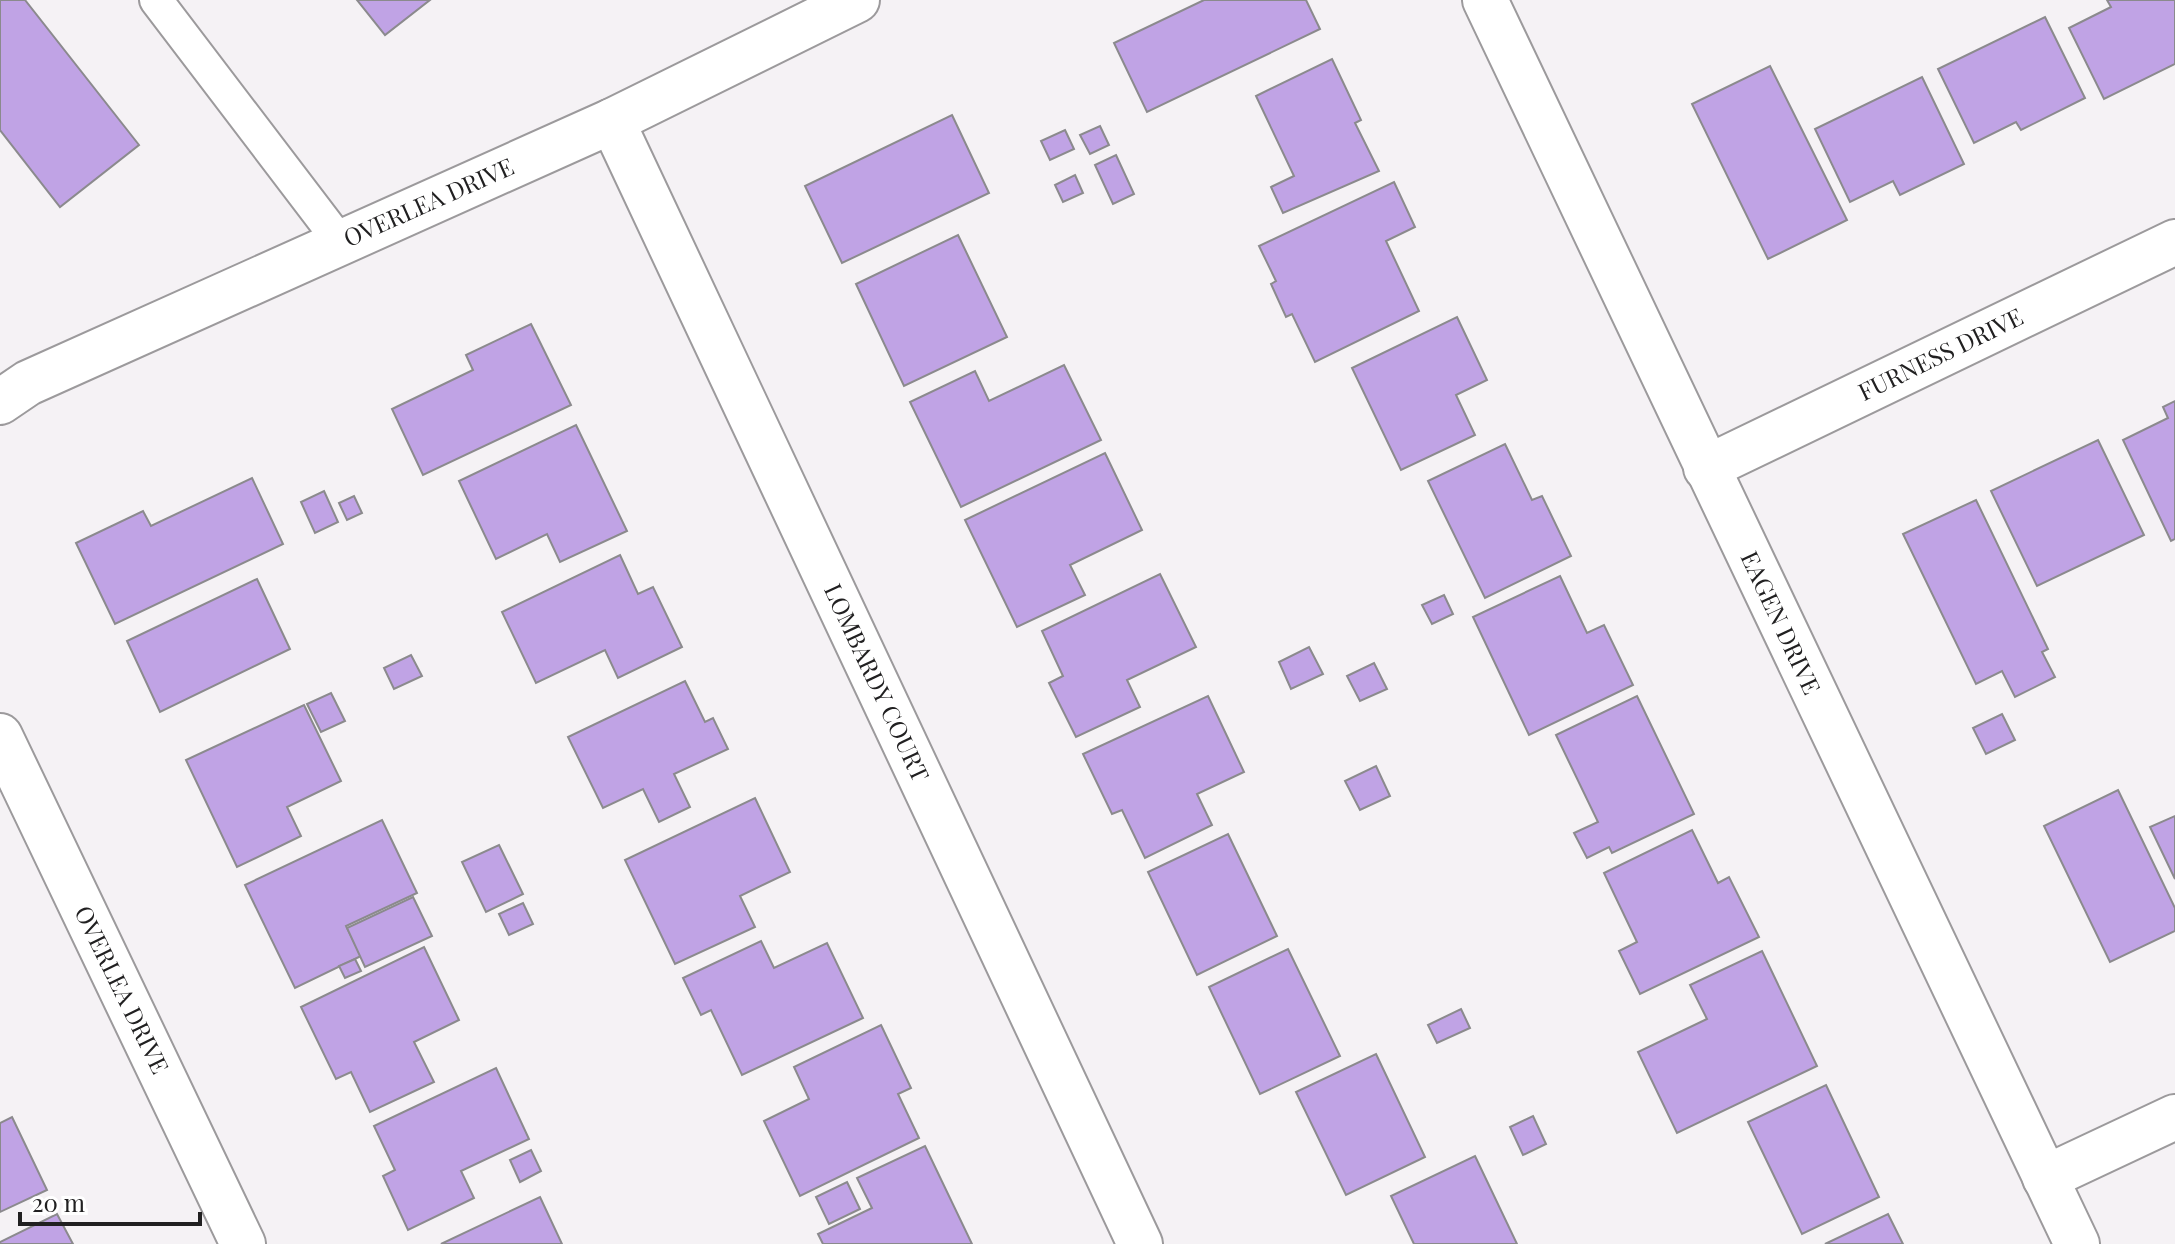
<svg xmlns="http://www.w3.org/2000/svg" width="2175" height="1244" font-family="'Playfair Display',serif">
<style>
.building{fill:#c0a3e5;stroke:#8b8a8d;stroke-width:2}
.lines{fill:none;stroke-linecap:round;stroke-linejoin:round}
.lane-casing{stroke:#9c9a9c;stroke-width:36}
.street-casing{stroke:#9c9a9c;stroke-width:48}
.lane{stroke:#fff;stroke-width:32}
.street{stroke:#fff;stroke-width:44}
.labels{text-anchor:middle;stroke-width:6;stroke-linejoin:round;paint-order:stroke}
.street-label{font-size:24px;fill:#212021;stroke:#fff}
</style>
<rect width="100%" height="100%" fill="#f5f2f5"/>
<g class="building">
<polygon points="0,0 25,0 139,145 60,207 0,130"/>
<polygon points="357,0 430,0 385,35"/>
<polygon points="1204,0 1306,0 1320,29 1147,112 1114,43"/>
<polygon points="2107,0 2175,0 2175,64 2104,99 2069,28 2111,7"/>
<polygon points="2045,17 2085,98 2021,130 2016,122 1974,143 1938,69"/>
<polygon points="1332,59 1361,120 1355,123 1379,171 1283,213 1271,187 1294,176 1256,96"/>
<polygon points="1770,66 1847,220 1768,259 1692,104"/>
<polygon points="1922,77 1964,164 1900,195 1893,181 1850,202 1815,129"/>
<polygon points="952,115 989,193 842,263 805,186"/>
<polygon points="1100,126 1109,145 1090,154 1080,135"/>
<polygon points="1065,130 1074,149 1050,160 1041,141"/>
<polygon points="1116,155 1134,194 1113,204 1095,165"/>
<polygon points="1075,175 1083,193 1063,202 1055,185"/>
<polygon points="1394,182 1415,227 1386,241 1419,311 1315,362 1292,314 1286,317 1271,284 1276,281 1259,246"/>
<polygon points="958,235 1007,337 904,386 856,284"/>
<polygon points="1457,317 1487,380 1456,395 1475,435 1401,470 1352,368"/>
<polygon points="531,324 571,405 423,475 392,409 473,370 466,355"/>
<polygon points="1064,365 1101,440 961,507 910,402 975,371 989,401"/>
<polygon points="2175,401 2175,539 2171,541 2123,440 2168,418 2163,407"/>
<polygon points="576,425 627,531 560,562 547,534 496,559 459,481"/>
<polygon points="2098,440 2144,535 2037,586 1991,491"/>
<polygon points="1505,444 1532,500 1542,496 1571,556 1485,598 1428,481"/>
<polygon points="1105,453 1142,530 1070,565 1085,595 1017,627 965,520"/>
<polygon points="252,478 283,544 115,624 76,543 143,511 151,526"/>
<polygon points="324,491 338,522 315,533 301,502"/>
<polygon points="354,496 362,513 347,520 339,503"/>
<polygon points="1976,500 2048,649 2042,652 2055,677 2015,697 2002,671 1976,684 1903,534"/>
<polygon points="620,555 638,594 653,587 682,647 618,678 605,650 536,683 502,612"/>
<polygon points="1160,574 1196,647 1127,680 1140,707 1076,737 1049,683 1063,676 1042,631"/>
<polygon points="1560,576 1587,633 1604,625 1633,685 1529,735 1473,617"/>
<polygon points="257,579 290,649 160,712 127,641"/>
<polygon points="1444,595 1453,614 1432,624 1422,605"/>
<polygon points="1309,647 1323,674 1291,689 1279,662"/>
<polygon points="411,655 422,676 394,689 384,668"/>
<polygon points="1374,663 1387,689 1360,701 1347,676"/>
<polygon points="685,681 705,722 713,718 728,749 674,774 690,807 659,822 643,789 603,808 568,737"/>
<polygon points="331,693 345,721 321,732 307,704"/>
<polygon points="1208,696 1244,772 1197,794 1212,825 1145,858 1122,810 1112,814 1083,754"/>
<polygon points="1637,696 1694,814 1612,853 1609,847 1587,858 1574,833 1598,822 1556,735"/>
<polygon points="304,705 341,781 287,807 301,836 237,867 186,760"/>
<polygon points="2002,714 2015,740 1986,754 1973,728"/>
<polygon points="1376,766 1390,796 1360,810 1345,781"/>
<polygon points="2118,790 2175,908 2175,931 2110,962 2044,826"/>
<polygon points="755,798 790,872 740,896 755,927 675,964 625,860"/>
<polygon points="2175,816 2175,879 2150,827"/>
<polygon points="382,820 417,893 346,926 361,956 295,988 245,885"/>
<polygon points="1692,830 1718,883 1729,877 1759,937 1640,994 1619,951 1637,942 1604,873"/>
<polygon points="1228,834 1277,936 1197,975 1148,872"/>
<polygon points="499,845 523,894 486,912 462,862"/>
<polygon points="413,897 432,936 365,967 347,928"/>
<polygon points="523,903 533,924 509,935 499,914"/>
<polygon points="761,941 774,968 827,943 863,1018 742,1075 711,1010 701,1015 683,978"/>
<polygon points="424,947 459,1020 414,1042 434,1082 370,1112 351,1072 336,1079 301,1007"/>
<polygon points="1288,949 1340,1056 1260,1094 1209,987"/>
<polygon points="1762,951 1817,1066 1677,1133 1638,1052 1707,1019 1690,985"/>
<polygon points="355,959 361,971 345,978 339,966"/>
<polygon points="1461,1009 1470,1028 1437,1043 1428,1025"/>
<polygon points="881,1025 911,1088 898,1094 919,1138 800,1196 764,1121 809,1099 794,1067"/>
<polygon points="1376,1054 1425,1157 1346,1195 1296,1092"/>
<polygon points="496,1068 529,1139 461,1171 474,1198 408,1230 383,1176 395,1170 374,1126"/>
<polygon points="1826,1085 1879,1197 1802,1234 1748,1122"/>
<polygon points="1533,1116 1546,1144 1523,1155 1510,1127"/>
<polygon points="12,1117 47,1190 0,1212 0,1123"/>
<polygon points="925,1146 972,1244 823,1244 818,1234 872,1208 857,1178"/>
<polygon points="531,1150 541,1171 520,1182 510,1160"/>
<polygon points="1475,1156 1517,1244 1414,1244 1391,1196"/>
<polygon points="847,1182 860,1209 829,1224 816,1197"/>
<polygon points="540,1197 562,1244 441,1244"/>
<polygon points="57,1214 73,1244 0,1244 0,1242"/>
<polygon points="1888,1214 1903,1244 1825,1244"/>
</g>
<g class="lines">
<g class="lane-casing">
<polyline id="lane" points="156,0 341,243"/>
</g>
<g class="street-casing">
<g id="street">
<polyline points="1485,0 2077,1244"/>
<polyline points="612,121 1140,1244"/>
<polyline points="0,402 28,383 612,121 857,0"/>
<polyline points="1706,468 2175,242"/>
<polyline points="0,736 243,1244"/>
<polyline points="2045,1178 2175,1117"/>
</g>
</g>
<use href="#lane" class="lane"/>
<use href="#street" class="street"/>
</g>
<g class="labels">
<g class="street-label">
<text transform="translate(429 203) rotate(-24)" y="8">OVERLEA DRIVE</text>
<text transform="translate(1941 355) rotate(-26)" y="8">FURNESS DRIVE</text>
<text transform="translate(1780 623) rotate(65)" y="8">EAGEN DRIVE</text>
<text transform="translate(876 683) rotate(65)" y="8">LOMBARDY COURT</text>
<text transform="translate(121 990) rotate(64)" y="8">OVERLEA DRIVE</text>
</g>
</g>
<path d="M20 1212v12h180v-12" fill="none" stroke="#212021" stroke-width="4"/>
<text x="32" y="1212" font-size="24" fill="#212021" stroke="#ffffff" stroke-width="6" paint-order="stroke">20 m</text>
</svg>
